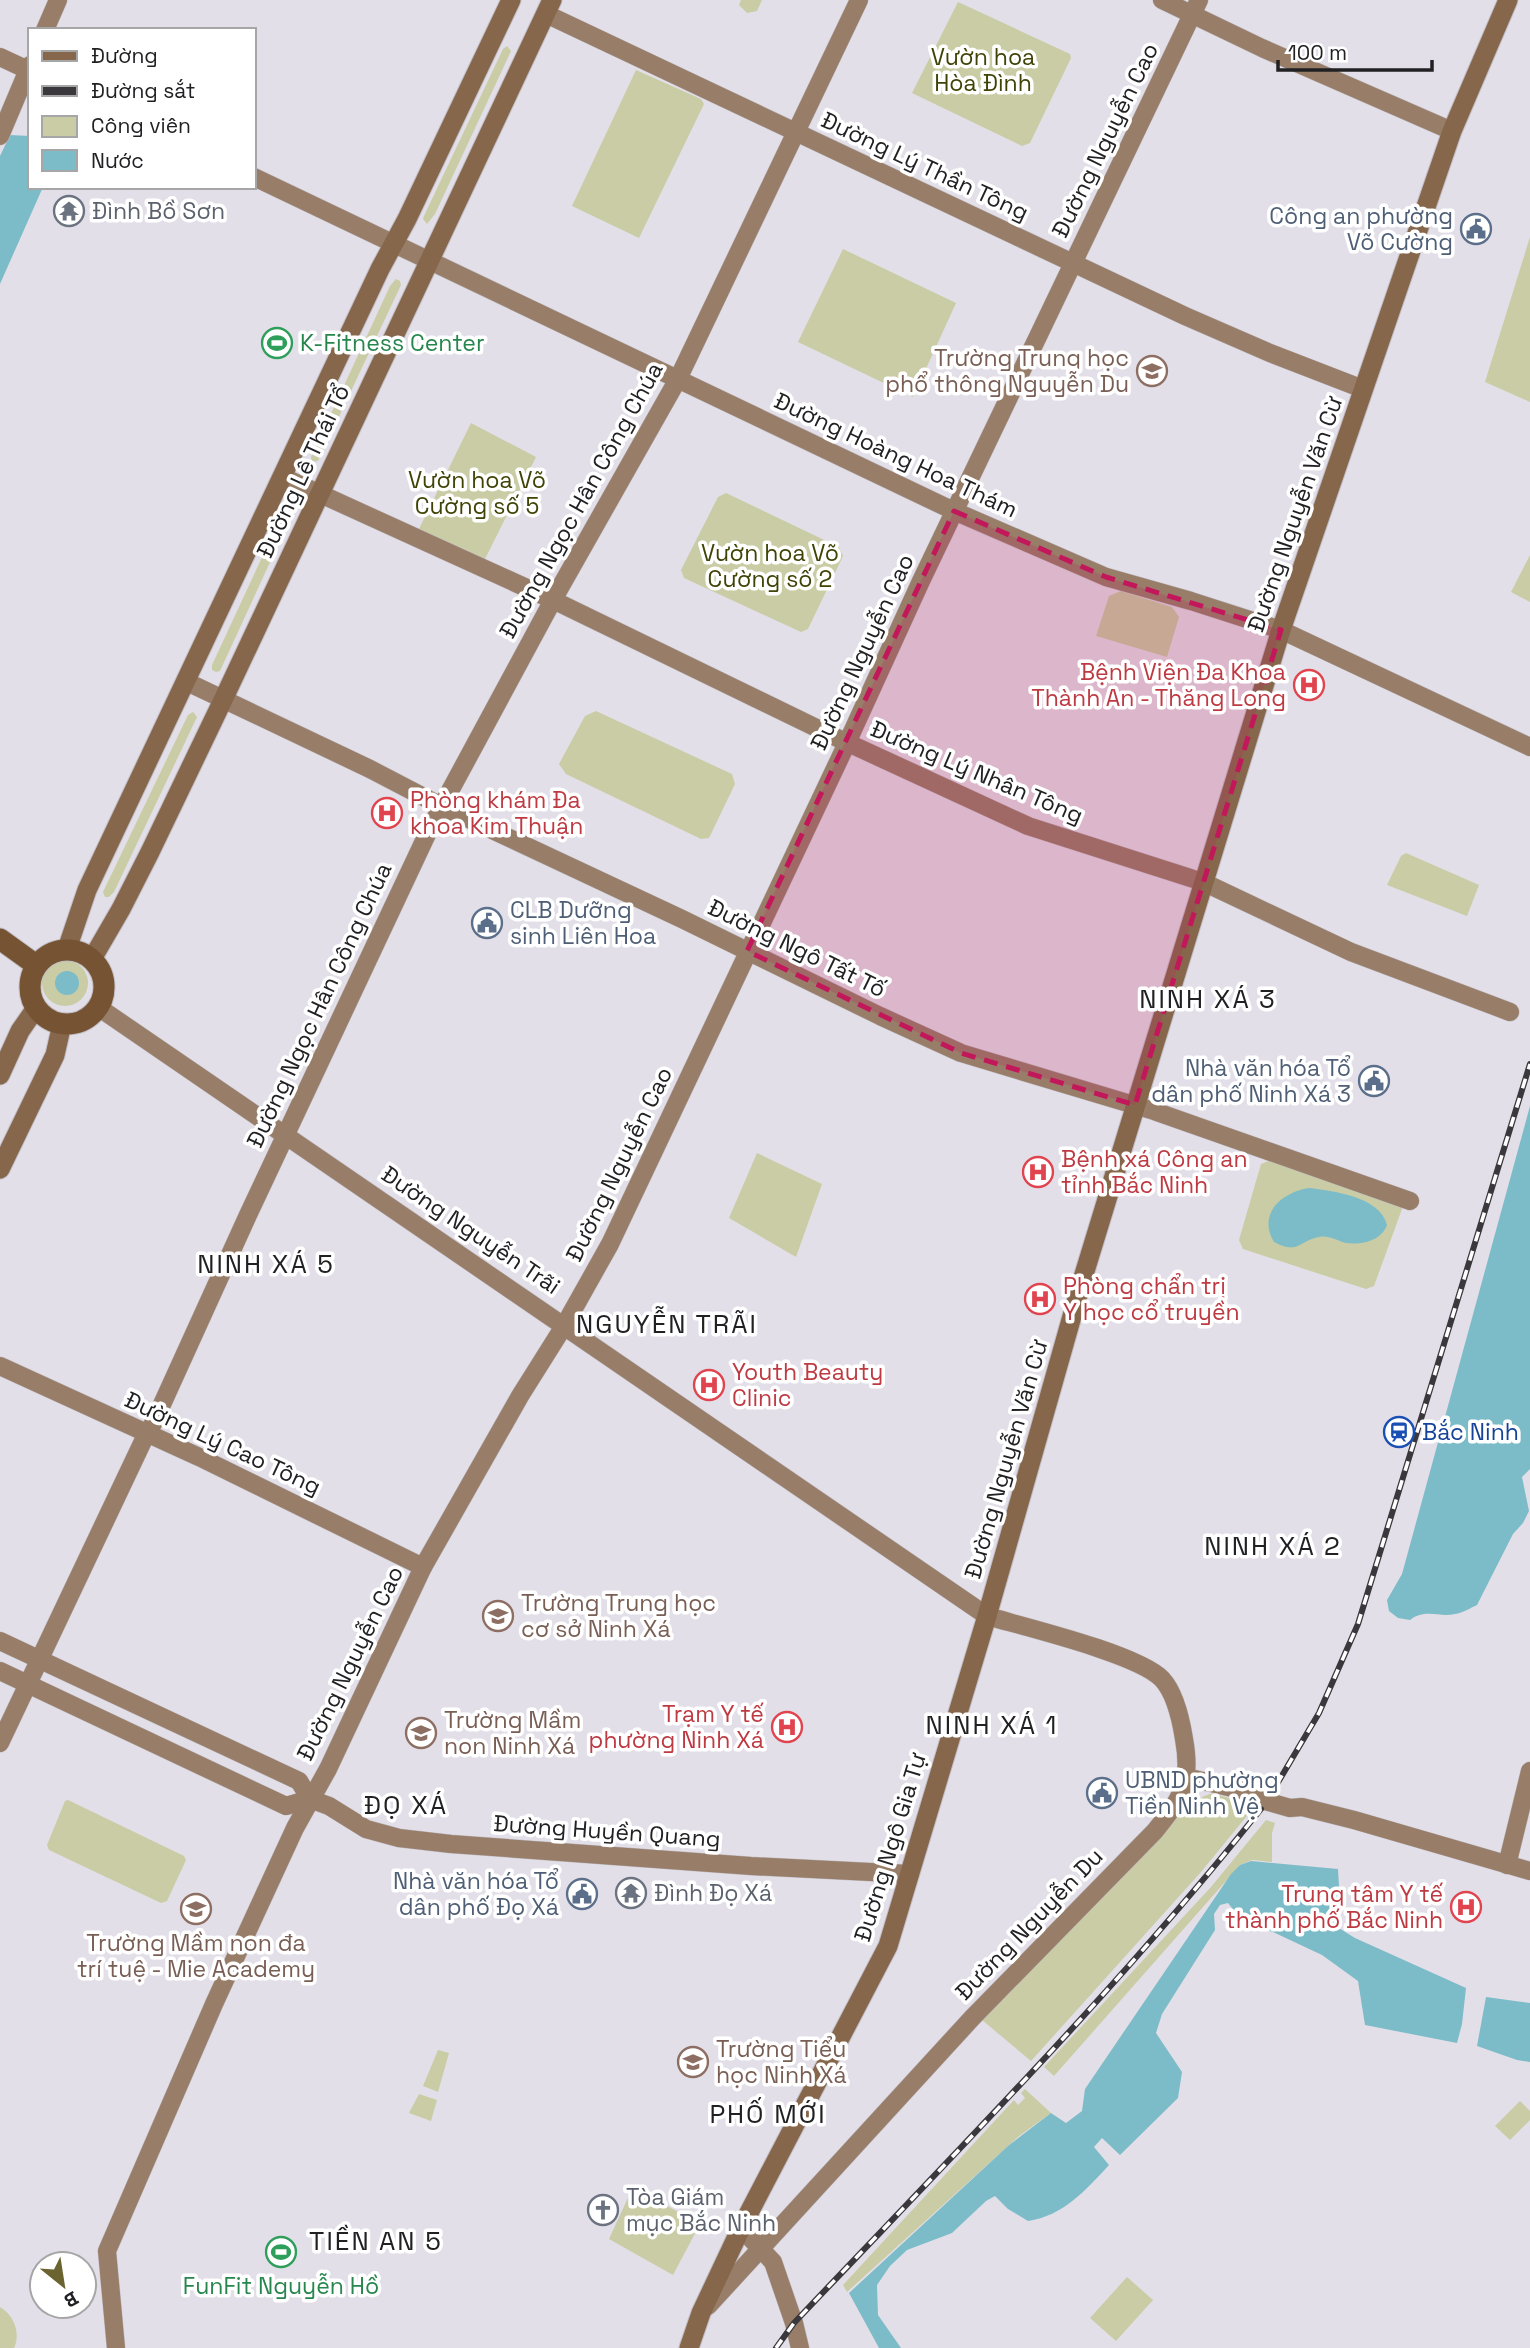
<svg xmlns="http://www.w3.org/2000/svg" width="1530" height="2348" font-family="'Space Grotesk',sans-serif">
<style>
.green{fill:#c9cca4}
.water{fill:#7cbcc8}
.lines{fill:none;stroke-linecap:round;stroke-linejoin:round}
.secondary-casing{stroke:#c0bdc5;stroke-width:19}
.primary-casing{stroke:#c0bdc5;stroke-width:21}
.highway-casing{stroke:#c0bdc5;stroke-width:23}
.secondary{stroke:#987e68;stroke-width:18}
.primary{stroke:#86674b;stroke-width:19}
.highway{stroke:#765332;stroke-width:21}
.rail-casing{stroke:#3a383c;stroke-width:6}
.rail{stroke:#fff;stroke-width:3.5;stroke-dasharray:10;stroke-linecap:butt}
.marked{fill:#c2185b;fill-opacity:0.2;stroke:#c2185b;stroke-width:5;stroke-dasharray:14 9;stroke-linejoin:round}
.labels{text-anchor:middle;stroke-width:7;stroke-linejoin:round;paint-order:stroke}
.park-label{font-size:23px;fill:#414306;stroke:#fff}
.street-label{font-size:23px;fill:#212023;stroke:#fff}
.worship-label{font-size:23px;fill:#5b616d;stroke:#fff;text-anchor:start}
.service-label{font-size:23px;fill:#4e5e75;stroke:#fff;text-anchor:end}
.leisure-label{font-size:23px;fill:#27864d;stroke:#fff;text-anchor:start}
.education-label{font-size:23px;fill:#785e54;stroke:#fff;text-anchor:start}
.health-label{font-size:23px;fill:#be3a42;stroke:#fff;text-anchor:start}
.transit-label{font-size:23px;fill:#164399;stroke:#fff;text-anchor:start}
.quarter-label{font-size:26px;letter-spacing:2px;fill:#212023;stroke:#fff}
</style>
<rect width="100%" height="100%" fill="#e3dfe8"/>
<g class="green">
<polygon points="741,0 762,0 757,11 747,13 739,5"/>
<polygon points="958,2 1070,54 1071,58 1030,143 1022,146 912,93"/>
<polygon points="507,46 511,51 435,214 427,224 423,219 424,216 503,49"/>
<polygon points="636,70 701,99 704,104 639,238 572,206"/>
<polygon points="1530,237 1530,402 1485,382"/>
<polygon points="843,249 956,303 913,397 798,342"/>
<polygon points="396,279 400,281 401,285 318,461 312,462 311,457 390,286"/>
<polygon points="471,423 536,457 485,559 482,560 419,529"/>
<polygon points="726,493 839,547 843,556 808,629 801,632 684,578 681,570 718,497"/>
<polygon points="290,504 295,507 294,510 220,671 216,672 212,670 212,665 284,510"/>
<polygon points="1530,555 1530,602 1511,592"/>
<polygon points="1121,591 1172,607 1179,617 1167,657 1096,636 1109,596"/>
<polygon points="596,711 732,774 735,784 709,838 701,839 566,774 559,764 585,716"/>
<polygon points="193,712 197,717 114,892 109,897 105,897 103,892 188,715"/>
<polygon points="1406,853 1479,885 1467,916 1387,885 1401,856"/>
<circle cx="65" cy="983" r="23"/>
<polygon points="757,1153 822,1184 796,1257 729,1218"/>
<polygon points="1273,1159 1399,1201 1402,1209 1374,1286 1366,1289 1243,1249 1239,1240 1261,1164"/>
<path d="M1213 1793 1255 1806 1201 1872 1031 2061 982 2020 1161 1836C1177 1818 1189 1800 1213 1793Z"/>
<polygon points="68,1800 184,1856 186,1860 167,1901 161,1903 49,1850 47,1845 65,1801"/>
<polygon points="1266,1820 1275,1823 1272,1833 1272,1862 1252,1860 1240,1865 1054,2076 1044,2067 1211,1887"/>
<polygon points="438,2050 449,2053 438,2092 423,2086"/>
<polygon points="1025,2089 1051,2113 1019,2136 847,2292 843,2285 1014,2100 1018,2105 1025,2098 1021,2093"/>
<polygon points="419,2094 437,2100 431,2121 409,2113"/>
<polygon points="1520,2101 1530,2111 1530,2120 1510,2140 1495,2126"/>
<polygon points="633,2187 700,2224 673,2275 609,2239"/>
<polygon points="1127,2277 1153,2300 1116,2341 1090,2318"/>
<path d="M0 2307C14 2315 21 2334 14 2348H0Z"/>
</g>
<g class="water">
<polygon points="10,135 30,136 30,187 43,187 0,284 0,156"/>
<circle cx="67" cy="983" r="12"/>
<path d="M1530 1106V1469L1522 1477 1529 1511 1523 1523 1513 1534 1477 1605C1470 1608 1463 1613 1455 1614 1439 1618 1426 1608 1410 1620L1398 1618 1389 1611 1387 1600 1402 1574Z"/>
<path d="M1309 1188C1332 1191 1380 1196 1387 1225 1381 1241 1362 1245 1346 1243 1337 1241 1329 1235 1319 1237 1298 1241 1299 1255 1274 1242 1257 1214 1282 1192 1309 1188Z"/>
<path d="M1251 1861 1338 1869 1339 1886 1334 1925 1355 1938 1466 1988 1462 2024 1457 2043 1365 2025 1358 1981 1322 1955 1273 1932 1243 1922 1228 1903 1220 1905 1214 1914 1215 1930 1162 2014 1156 2033 1182 2072 1178 2098 1120 2155 1102 2138 1094 2147 1109 2165C1086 2190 1063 2216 1028 2221L1008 2209 995 2196 986 2201 952 2233 907 2250 890 2266 877 2285 878 2315 901 2348H879L849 2293 1008 2146 1051 2113 1066 2123 1082 2111 1085 2089 1231 1874 1240 1865Z"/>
<polygon points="1486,1997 1530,2003 1530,2062 1517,2060 1477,2046"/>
</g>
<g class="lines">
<g class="secondary-casing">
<g id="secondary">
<polyline points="1162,0 1262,48 1452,131"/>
<polyline points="546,14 1185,316 1270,353 1363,389"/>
<polyline points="45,30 58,0"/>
<polyline points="0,57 30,71"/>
<polyline points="0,136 30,65"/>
<polyline points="254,177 954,511 1106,577 1191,601 1281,630 1530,747"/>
<polyline points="283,477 553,600 833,736 1028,826 1203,882 1351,952 1510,1012"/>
<polyline points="187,682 370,769 441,806 682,919 880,1016 961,1053 1154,1111 1410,1201"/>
<path d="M98 1007 987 1616C1025 1627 1138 1654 1162 1679 1175 1693 1181 1720 1184 1739 1192 1783 1182 1797 1155 1831L972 2018 708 2306"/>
<polyline points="0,1366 199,1457 423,1567"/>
<polyline points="0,1641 299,1781 310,1799 329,1806 366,1829 399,1838 451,1844 751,1866 910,1874"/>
<polyline points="0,1671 286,1806 310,1799"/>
<polyline points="0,1743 144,1439 154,1422 248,1215 430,828 553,600 678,379 859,0"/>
<polyline points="1186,1777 1245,1791 1254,1790"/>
<polyline points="1245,1791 1254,1798 1290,1808 1302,1807 1354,1820 1530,1871"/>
<polyline points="1507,1865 1530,1771"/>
<polyline points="741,2228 773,2262 794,2323 800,2348"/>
<polyline points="116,2348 107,2251 214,2004 295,1828 328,1769 423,1567 520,1396 564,1326 610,1244 847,743 921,581 1199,0"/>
</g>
</g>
<g class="primary-casing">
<g id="primary">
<polyline points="67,949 87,890 380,269 407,219 511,0"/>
<polyline points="92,959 121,909 150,852 223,700 552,0"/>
<polyline points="0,1075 20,1031 36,1008"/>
<polyline points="0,1169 55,1055 62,1024"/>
<polyline points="689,2348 701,2313 741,2228 888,1946 987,1616 1082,1281 1281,630 1452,131 1508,0"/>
</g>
</g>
<g class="highway-casing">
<g id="highway">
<polyline points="0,939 36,965"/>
<circle cx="67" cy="987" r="37"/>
</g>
</g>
<use href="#secondary" class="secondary"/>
<use href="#primary" class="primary"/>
<use href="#highway" class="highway"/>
<g class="rail-casing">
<g id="rail">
<polyline points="1277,1784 1319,1713 1358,1624 1530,1064"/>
<path d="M776 2348 794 2323C953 2155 1117 1990 1261 1809"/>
</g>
</g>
<use href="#rail" class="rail"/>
</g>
<path class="marked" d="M954 511 1106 577 1281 630 1135 1105 961 1053 747 951Z"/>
<defs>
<g id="temple-ring" transform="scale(1.575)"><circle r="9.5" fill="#fff" stroke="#6b7280" stroke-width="1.5"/><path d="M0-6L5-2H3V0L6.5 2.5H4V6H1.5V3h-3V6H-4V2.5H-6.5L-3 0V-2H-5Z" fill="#6b7280"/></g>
<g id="civic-ring" transform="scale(1.575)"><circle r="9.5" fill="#fff" stroke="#5c6f8a" stroke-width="1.5"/><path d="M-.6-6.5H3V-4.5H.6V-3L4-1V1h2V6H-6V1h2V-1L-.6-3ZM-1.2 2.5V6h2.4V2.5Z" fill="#5c6f8a"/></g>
<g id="stadium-ring" transform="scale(1.575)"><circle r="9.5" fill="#fff" stroke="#2e9e5b" stroke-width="1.5"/><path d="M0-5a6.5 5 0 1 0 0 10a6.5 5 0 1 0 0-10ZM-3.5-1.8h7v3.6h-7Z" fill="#2e9e5b"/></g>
<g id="school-ring" transform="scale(1.575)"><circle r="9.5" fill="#fff" stroke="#8d6e63" stroke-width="1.5"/><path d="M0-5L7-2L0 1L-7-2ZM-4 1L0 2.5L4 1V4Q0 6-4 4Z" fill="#8d6e63"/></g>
<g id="hospital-ring" transform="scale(1.575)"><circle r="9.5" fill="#fff" stroke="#e0444e" stroke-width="1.5"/><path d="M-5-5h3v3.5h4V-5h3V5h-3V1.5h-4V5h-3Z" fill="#e0444e"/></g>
<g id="station-ring" transform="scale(1.575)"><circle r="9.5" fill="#fff" stroke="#1a4fb4" stroke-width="1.5"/><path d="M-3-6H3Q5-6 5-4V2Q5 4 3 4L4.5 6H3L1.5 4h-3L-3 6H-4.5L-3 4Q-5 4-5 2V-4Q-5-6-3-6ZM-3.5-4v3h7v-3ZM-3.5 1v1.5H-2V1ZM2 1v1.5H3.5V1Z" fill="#1a4fb4"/></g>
<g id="church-ring" transform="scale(1.575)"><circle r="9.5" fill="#fff" stroke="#6b7280" stroke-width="1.5"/><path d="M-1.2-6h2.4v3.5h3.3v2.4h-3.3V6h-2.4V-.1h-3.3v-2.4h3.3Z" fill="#6b7280"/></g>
</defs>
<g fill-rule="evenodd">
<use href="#temple-ring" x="69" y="211"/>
<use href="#civic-ring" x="1476" y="229"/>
<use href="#stadium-ring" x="277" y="343"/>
<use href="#school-ring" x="1152" y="371"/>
<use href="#hospital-ring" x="1309" y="685"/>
<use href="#hospital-ring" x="387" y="813"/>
<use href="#civic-ring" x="487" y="923"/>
<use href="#civic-ring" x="1374" y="1081"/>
<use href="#hospital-ring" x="1038" y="1172"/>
<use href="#hospital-ring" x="1040" y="1299"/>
<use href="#hospital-ring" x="709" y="1385"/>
<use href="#station-ring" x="1399" y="1432"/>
<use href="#school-ring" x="498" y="1616"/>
<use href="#hospital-ring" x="787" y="1727"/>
<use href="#school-ring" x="421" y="1733"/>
<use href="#civic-ring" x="1102" y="1793"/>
<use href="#temple-ring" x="631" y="1893"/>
<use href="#civic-ring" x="582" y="1894"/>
<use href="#hospital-ring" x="1466" y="1907"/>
<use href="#school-ring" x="196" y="1909"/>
<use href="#school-ring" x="693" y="2062"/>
<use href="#church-ring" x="603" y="2210"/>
<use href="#stadium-ring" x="281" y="2252"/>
</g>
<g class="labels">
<g class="park-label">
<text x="983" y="65">Vườn hoa<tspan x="983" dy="26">Hòa Đình</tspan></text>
<text x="477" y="488">Vườn hoa Võ<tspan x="477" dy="26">Cường số 5</tspan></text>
<text x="770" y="561">Vườn hoa Võ<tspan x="770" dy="26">Cường số 2</tspan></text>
</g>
<g class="street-label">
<text transform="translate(1105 140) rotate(-64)" y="8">Đường Nguyễn Cao</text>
<text transform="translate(925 166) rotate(25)" y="8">Đường Lý Thần Tông</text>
<text transform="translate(896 455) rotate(25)" y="8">Đường Hoàng Hoa Thám</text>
<text transform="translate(303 471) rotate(-65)" y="8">Đường Lê Thái Tổ</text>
<text transform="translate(581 500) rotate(-61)" y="8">Đường Ngọc Hân Công Chúa</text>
<text transform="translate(1295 514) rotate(-71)" y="8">Đường Nguyễn Văn Cừ</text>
<text transform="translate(862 652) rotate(-65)" y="8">Đường Nguyễn Cao</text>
<text transform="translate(977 772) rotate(23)" y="8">Đường Lý Nhân Tông</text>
<text transform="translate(797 948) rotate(26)" y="8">Đường Ngô Tất Tố</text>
<text transform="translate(319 1005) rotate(-65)" y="8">Đường Ngọc Hân Công Chúa</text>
<text transform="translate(619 1164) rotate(-64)" y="8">Đường Nguyễn Cao</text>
<text transform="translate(471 1230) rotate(34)" y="8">Đường Nguyễn Trãi</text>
<text transform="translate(223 1443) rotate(25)" y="8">Đường Lý Cao Tông</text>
<text transform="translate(1006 1459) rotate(-74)" y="8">Đường Nguyễn Văn Cừ</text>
<text transform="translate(350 1663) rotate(-64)" y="8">Đường Nguyễn Cao</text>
<text transform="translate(607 1831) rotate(4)" y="8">Đường Huyền Quang</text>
<text transform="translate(890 1847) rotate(-73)" y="8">Đường Ngô Gia Tự</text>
<text transform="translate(1029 1924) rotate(-46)" y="8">Đường Nguyễn Du</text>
</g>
<g class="worship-label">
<text x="92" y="219">Đình Bồ Sơn</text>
<text x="654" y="1901">Đình Đọ Xá</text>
<text x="626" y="2205">Tòa Giám<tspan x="626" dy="26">mục Bắc Ninh</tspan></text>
</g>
<g class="service-label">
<text x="1453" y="224">Công an phường<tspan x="1453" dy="26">Võ Cường</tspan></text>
<text x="510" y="918" text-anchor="start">CLB Dưỡng<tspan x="510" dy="26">sinh Liên Hoa</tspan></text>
<text x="1351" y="1076">Nhà văn hóa Tổ<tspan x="1351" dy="26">dân phố Ninh Xá 3</tspan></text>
<text x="1125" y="1788" text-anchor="start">UBND phường<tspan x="1125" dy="26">Tiền Ninh Vệ</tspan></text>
<text x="559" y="1889">Nhà văn hóa Tổ<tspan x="559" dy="26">dân phố Đọ Xá</tspan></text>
</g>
<g class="leisure-label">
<text x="300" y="351">K-Fitness Center</text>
<text x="281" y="2294" text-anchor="middle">FunFit Nguyễn Hồ</text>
</g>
<g class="education-label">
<text x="1129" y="366" text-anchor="end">Trường Trung học<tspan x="1129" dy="26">phổ thông Nguyễn Du</tspan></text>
<text x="521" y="1611">Trường Trung học<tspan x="521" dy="26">cơ sở Ninh Xá</tspan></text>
<text x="444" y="1728">Trường Mầm<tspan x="444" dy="26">non Ninh Xá</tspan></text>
<text x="196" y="1951" text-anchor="middle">Trường Mầm non đa<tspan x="196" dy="26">trí tuệ - Mie Academy</tspan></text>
<text x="716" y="2057">Trường Tiểu<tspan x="716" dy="26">học Ninh Xá</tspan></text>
</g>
<g class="health-label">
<text x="1286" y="680" text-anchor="end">Bệnh Viện Đa Khoa<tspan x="1286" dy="26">Thành An - Thăng Long</tspan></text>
<text x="410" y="808">Phòng khám Đa<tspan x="410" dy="26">khoa Kim Thuận</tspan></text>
<text x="1061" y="1167">Bệnh xá Công an<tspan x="1061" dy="26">tỉnh Bắc Ninh</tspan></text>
<text x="1063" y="1294">Phòng chẩn trị<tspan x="1063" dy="26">Y học cổ truyền</tspan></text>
<text x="732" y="1380">Youth Beauty<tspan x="732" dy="26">Clinic</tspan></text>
<text x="764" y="1722" text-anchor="end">Trạm Y tế<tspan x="764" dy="26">phường Ninh Xá</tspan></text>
<text x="1443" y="1902" text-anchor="end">Trung tâm Y tế<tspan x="1443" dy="26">thành phố Bắc Ninh</tspan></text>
</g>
<g class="transit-label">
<text x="1422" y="1440">Bắc Ninh</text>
</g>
<g class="quarter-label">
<text x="1208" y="1008">NINH XÁ 3</text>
<text x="266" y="1273">NINH XÁ 5</text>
<text x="667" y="1333">NGUYỄN TRÃI</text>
<text x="1273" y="1555">NINH XÁ 2</text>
<text x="992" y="1734">NINH XÁ 1</text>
<text x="406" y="1814">ĐỌ XÁ</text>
<text x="768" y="2123">PHỐ MỚI</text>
<text x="376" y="2250">TIỀN AN 5</text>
</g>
</g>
<rect x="28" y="28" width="228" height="161" fill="#ffffff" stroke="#a6a6a7" stroke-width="2"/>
<rect x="42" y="51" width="35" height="10" fill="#86674b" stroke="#a6a6a7" stroke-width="2"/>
<text x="91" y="63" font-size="21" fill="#212023">Đường</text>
<rect x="42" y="86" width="35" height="10" fill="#3a383c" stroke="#a6a6a7" stroke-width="2"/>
<text x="91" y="98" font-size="21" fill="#212023">Đường sắt</text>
<rect x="42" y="116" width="35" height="21" fill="#c9cca4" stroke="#a6a6a7" stroke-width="2"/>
<text x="91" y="133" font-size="21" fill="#212023">Công viên</text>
<rect x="42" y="150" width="35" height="21" fill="#7cbcc8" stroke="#a6a6a7" stroke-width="2"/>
<text x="91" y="168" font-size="21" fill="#212023">Nước</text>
<g transform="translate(63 2285) rotate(150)"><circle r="33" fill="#ffffff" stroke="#a6a6a7" stroke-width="2"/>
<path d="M0-5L12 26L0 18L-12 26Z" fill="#6b6431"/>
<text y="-10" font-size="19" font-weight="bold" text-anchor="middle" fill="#212023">B</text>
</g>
<path d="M1278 60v10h154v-10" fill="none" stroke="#212023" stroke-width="3.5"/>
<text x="1288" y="60" font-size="21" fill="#212023" stroke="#ffffff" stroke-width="5" paint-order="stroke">100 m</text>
</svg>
